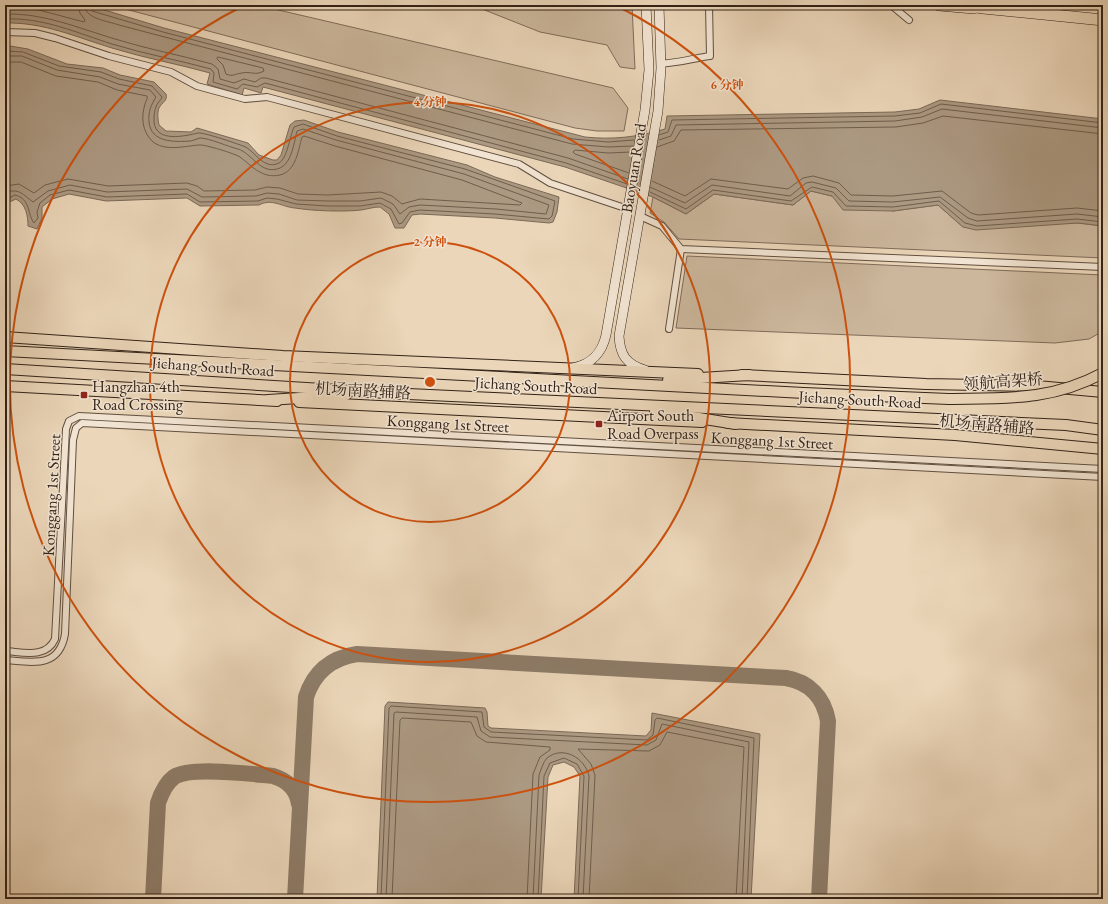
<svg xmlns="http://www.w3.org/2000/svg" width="1108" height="904" font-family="'EB Garamond','Noto Serif SC',serif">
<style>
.green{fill:#ccb79d;stroke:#7f6c5a}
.water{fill:#ac9982;stroke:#7b6957}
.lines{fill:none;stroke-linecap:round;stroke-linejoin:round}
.shore{stroke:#6f5e4c;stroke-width:1}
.taxiway{stroke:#8e7c68;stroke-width:16}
.minor-casing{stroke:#604f40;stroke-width:8}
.secondary-casing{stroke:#322217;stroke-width:10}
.primary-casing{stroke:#322217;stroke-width:12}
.trunk-casing{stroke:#322217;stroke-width:12}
.motorway-casing{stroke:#322217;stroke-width:12}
.minor{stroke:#f2e4d2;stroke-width:6}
.secondary{stroke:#f2e4d2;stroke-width:9}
.primary{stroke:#ebd6b9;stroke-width:10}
.trunk{stroke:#ebd6b9;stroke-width:10}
.motorway{stroke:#ebd6b9;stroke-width:11}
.trunk-bridge-casing{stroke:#322217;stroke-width:12;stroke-linecap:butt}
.trunk-bridge{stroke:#ebd6b9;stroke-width:10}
.ring{fill:none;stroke:#cd510e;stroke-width:2}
.poi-dot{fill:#8f2418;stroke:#f2e4d2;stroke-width:1.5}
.labels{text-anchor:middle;stroke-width:3;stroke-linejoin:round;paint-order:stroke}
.street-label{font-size:16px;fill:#322217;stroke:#f2e4d2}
.poi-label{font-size:16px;fill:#322217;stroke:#f2e4d2;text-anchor:start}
.centre{fill:#cd510e;stroke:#f2e4d2;stroke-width:2}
.ring-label{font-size:12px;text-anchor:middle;font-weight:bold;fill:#cd510e;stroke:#f2e4d2;stroke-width:3;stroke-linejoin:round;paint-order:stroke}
</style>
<rect width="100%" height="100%" fill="#ebd6b9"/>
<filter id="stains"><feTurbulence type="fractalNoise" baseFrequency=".005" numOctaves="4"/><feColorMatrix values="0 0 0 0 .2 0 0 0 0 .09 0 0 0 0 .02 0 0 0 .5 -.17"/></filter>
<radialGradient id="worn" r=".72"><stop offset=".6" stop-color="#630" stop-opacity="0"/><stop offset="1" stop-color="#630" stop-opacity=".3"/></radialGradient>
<g class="green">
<polygon points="110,5 257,5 613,88 628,108 624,131 597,131 575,128"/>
<polygon points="472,5 632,5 635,69 620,67 607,45 540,32"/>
<polygon points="811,191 893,211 938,205 963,227 1078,223 1103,226 1103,258 679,239 664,222 650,213 653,197 686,214 714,194 793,205"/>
<polygon points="687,256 1103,275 1103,331 1089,339 1055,343 676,328"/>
</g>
<g class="water">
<path d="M5 5H88L164 28 585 137C613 140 638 137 665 129L667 116 895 112 919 109 940 100 1103 119V226L1078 223 976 230 963 227 938 205 893 211 843 210 832 196 811 191 793 205 714 194 686 214 653 197 565 167 263 87 261 93 244 88 242 95 207 84 210 73C178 64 144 58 112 48 76 37 43 22 5 23Z"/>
<path d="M10 46 28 49 67 64 103 68 120 75 154 82 166 94C168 101 162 102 159 108 157 113 158 120 159 125L166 131 191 132 197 128 248 143 259 155 273 160H277L281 155 290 125 295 121 304 120 338 132 467 165 495 177 559 197 557 212 553 222 549 223 495 218 420 214 412 215 404 228H395L389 214 380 207C373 207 368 209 361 210 344 212 313 211 295 208 282 207 272 198 259 205L200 206 187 198 106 201 69 194 52 199 42 207V218L37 229 28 226C28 216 26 204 16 199L5 204V47Z"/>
<polygon points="388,702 485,708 487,712 488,726 491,728 646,736 651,730 652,713 760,734 751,899 574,899 580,776 574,767 564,762 553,765 548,777 541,899 377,899 385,706"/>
</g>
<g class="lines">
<g class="shore">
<path d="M84 5C85 19 108 21 119 25L572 144 608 147 633 146"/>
<polyline points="89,5 92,11 163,32 573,139 608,142 634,140"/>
<polyline points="5,8 39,10 84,22 85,20 80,13 78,5"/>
<path d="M5 14C44 13 78 28 115 39 147 49 180 55 212 64L218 69 220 79 234 83 244 79 255 82 261 78H266L568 158 628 179"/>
<path d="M5 19C43 17 77 33 112 44 145 54 178 60 211 69L214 73 213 82 237 89 243 84 257 87 265 83 566 163 627 184"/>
<path d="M5 51 23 52 59 66 101 72 119 79 152 86 162 97C161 100 157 103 156 107 154 111 154 117 154 122 156 143 185 136 198 133 203 132 235 143 243 146 254 149 263 171 279 163 287 159 290 136 294 127L303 124 337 136 465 169 555 201 552 216 549 219 495 214 420 210 410 212 402 223 399 224 391 209 380 203 360 206H328L296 204 277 199 267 198 258 201 200 202 187 194 107 197 69 190 50 195 40 203 37 212 38 218 34 223C27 214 31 199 15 195L5 200"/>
<path d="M5 56H22L57 70 100 77 118 84 150 90 156 97C151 105 148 112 149 122 151 143 175 142 191 141 194 140 197 139 200 138 209 138 229 147 238 149 252 153 261 176 280 168 292 163 294 142 297 131L303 129 336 140 464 174 549 205 546 214 496 209 420 205 409 207 400 214 393 204 381 198 360 201H328L297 200 279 194 267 193 256 196 202 197 187 189 107 192 70 185 48 191 33 202C23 195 19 187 5 193"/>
<path d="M218 57 263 68 264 71C255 76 251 71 242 73 234 74 233 77 226 74L223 65 217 59Z"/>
<path d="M5 62H21L56 76 98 82 117 90 147 96C148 99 146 100 145 104 141 117 142 131 152 141 164 152 185 146 199 145 204 144 236 154 240 157 252 166 262 179 280 175 296 171 298 151 302 137L304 136 335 146 462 180 522 203 520 205 420 199 402 204 392 196 381 192 328 195 298 194 280 188 267 187 255 190 204 191 197 186 187 183 108 186 68 179 45 185 34 193 19 184 5 186"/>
<polyline points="659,135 668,132 672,120 895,116 920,113 941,104 1103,123"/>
<polyline points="659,140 671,136 676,125 895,121 922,117 942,109 1103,128"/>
<polyline points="657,147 674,141 681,130 896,127 923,123 943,116 1103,134"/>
<polyline points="629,173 575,154 573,152 575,150 608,153 632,152"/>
<polyline points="652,181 685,196 711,179 788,189 803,178 813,176 839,183 851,195 893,196 942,191 971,213 978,215 1077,208 1103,211"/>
<polyline points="650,187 685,203 712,185 790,196 806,183 812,182 836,188 849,201 893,202 940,197 968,218 977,221 1077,214 1103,217"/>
<polyline points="650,192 686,209 713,190 791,201 812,187 833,192 846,206 893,207 939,201 965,223 977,226 1077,219 1103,222"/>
<polyline points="381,899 389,708 391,706 482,712 484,727 491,732 647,740 653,735 655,720 657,718 754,738 747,899"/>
<polyline points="386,899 394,713 396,712 477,717 481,731 490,737 647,745 656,740 662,724 749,742 742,899"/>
<polyline points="392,899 400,720 402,718 471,722 477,736 486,742 550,747 550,750 540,757 533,774 527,899"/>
<path d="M533 899 539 775C541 770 543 762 547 758 563 745 585 758 589 776L583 899"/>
<polyline points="538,899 544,776 550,763 564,758 577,764 584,776 578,899"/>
<polyline points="589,899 595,775 591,764 578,749 649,751 660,745 667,732 744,747 736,899"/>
</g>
<g class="taxiway">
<path d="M153 899 158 803C161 794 166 783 174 777 191 766 251 774 273 776 287 780 297 790 299 804"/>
<path d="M295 899 306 697C314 672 331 658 357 654L786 678C809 682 824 697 828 721L819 899"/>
</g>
<g class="minor-casing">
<g id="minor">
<polyline points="891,5 909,20"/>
<polyline points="5,32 35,33 55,38 109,56 171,72 197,86 245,99 267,97 519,164 550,183 628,209"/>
<path d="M661 63C669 65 700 57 710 56L709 5"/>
<polyline points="640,216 662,226 681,249 1103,267"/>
<polyline points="669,329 681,249"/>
<path d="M5 651C23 652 46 659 55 639L66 429 69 421 79 416 1103 469"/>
<path d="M5 660C32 662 59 669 65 634L73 440 76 428 82 423 1103 477"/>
</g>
</g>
<g class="secondary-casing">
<g id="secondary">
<path d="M573 368C592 364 602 353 606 335L645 110 649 70 646 5"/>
<path d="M645 370C626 364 620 355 619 336L658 111 661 68 659 5"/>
</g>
</g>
<g class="primary-casing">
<g id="primary">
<polyline points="5,337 283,356 698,374"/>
<polyline points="742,375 926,384 1037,386 1103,392"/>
<polyline points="5,386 277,401"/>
<polyline points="299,402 702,422"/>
<polyline points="728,423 955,435 1103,449"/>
</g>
</g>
<g class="trunk-casing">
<g id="trunk">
<polyline points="5,351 804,393 949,399"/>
<polyline points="5,369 387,393 1066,425 1103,430"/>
<polyline points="668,380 749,375"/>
<polyline points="268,400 346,395"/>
<polyline points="655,411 736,424"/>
</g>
</g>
<g class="motorway-casing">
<g id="motorway">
<polyline points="939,5 974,8"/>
<polyline points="966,5 983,8 1103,20"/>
</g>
</g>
<use href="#minor" class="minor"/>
<use href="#secondary" class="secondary"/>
<use href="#primary" class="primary"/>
<use href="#trunk" class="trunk"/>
<use href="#motorway" class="motorway"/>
<g class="trunk-bridge-casing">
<path id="trunk-bridge" d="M949 399C1006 398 1051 401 1103 373"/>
</g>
<use href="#trunk-bridge" class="trunk-bridge"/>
</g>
<g class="ring">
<circle cx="430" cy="382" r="140"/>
<circle cx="430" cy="382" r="280"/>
<path d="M617 6A420 420 0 1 1 243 6"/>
</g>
<g class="poi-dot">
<rect x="80" y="391" width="8" height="8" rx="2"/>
<rect x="595" y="420" width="8" height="8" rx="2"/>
</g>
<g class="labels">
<g class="street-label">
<text transform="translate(633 168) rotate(-81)" y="6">Baoyuan Road</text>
<text transform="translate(213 366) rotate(4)" y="6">Jichang South Road</text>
<text transform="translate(1003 381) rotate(-4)" y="6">领航高架桥</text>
<text transform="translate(536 385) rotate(3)" y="6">Jichang South Road</text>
<text transform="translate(363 390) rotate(3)" y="6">机场南路辅路</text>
<text transform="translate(860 399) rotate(3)" y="6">Jichang South Road</text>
<text transform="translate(448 423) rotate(3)" y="6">Konggang 1st Street</text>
<text transform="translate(987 424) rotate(5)" y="6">机场南路辅路</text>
<text transform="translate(772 440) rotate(3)" y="6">Konggang 1st Street</text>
<text transform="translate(51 495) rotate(-87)" y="6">Konggang 1st Street</text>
</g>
<g class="poi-label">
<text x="92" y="392">Hangzhan 4th<tspan x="92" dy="18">Road Crossing</tspan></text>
<text x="607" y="421">Airport South<tspan x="607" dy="18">Road Overpass</tspan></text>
</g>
</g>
<circle cx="430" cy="382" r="6" class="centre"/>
<g class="ring-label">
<text x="727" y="89">6 分钟</text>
<text x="430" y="106">4 分钟</text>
<text x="430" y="246">2 分钟</text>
</g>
<rect width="1108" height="904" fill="none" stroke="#ebd6b9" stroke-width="20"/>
<rect x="6" y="6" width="1096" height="892" fill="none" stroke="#322217" stroke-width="2"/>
<rect x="10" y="10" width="1088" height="884" fill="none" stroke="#322217"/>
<rect width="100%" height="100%" filter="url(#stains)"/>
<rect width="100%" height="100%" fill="url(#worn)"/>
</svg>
